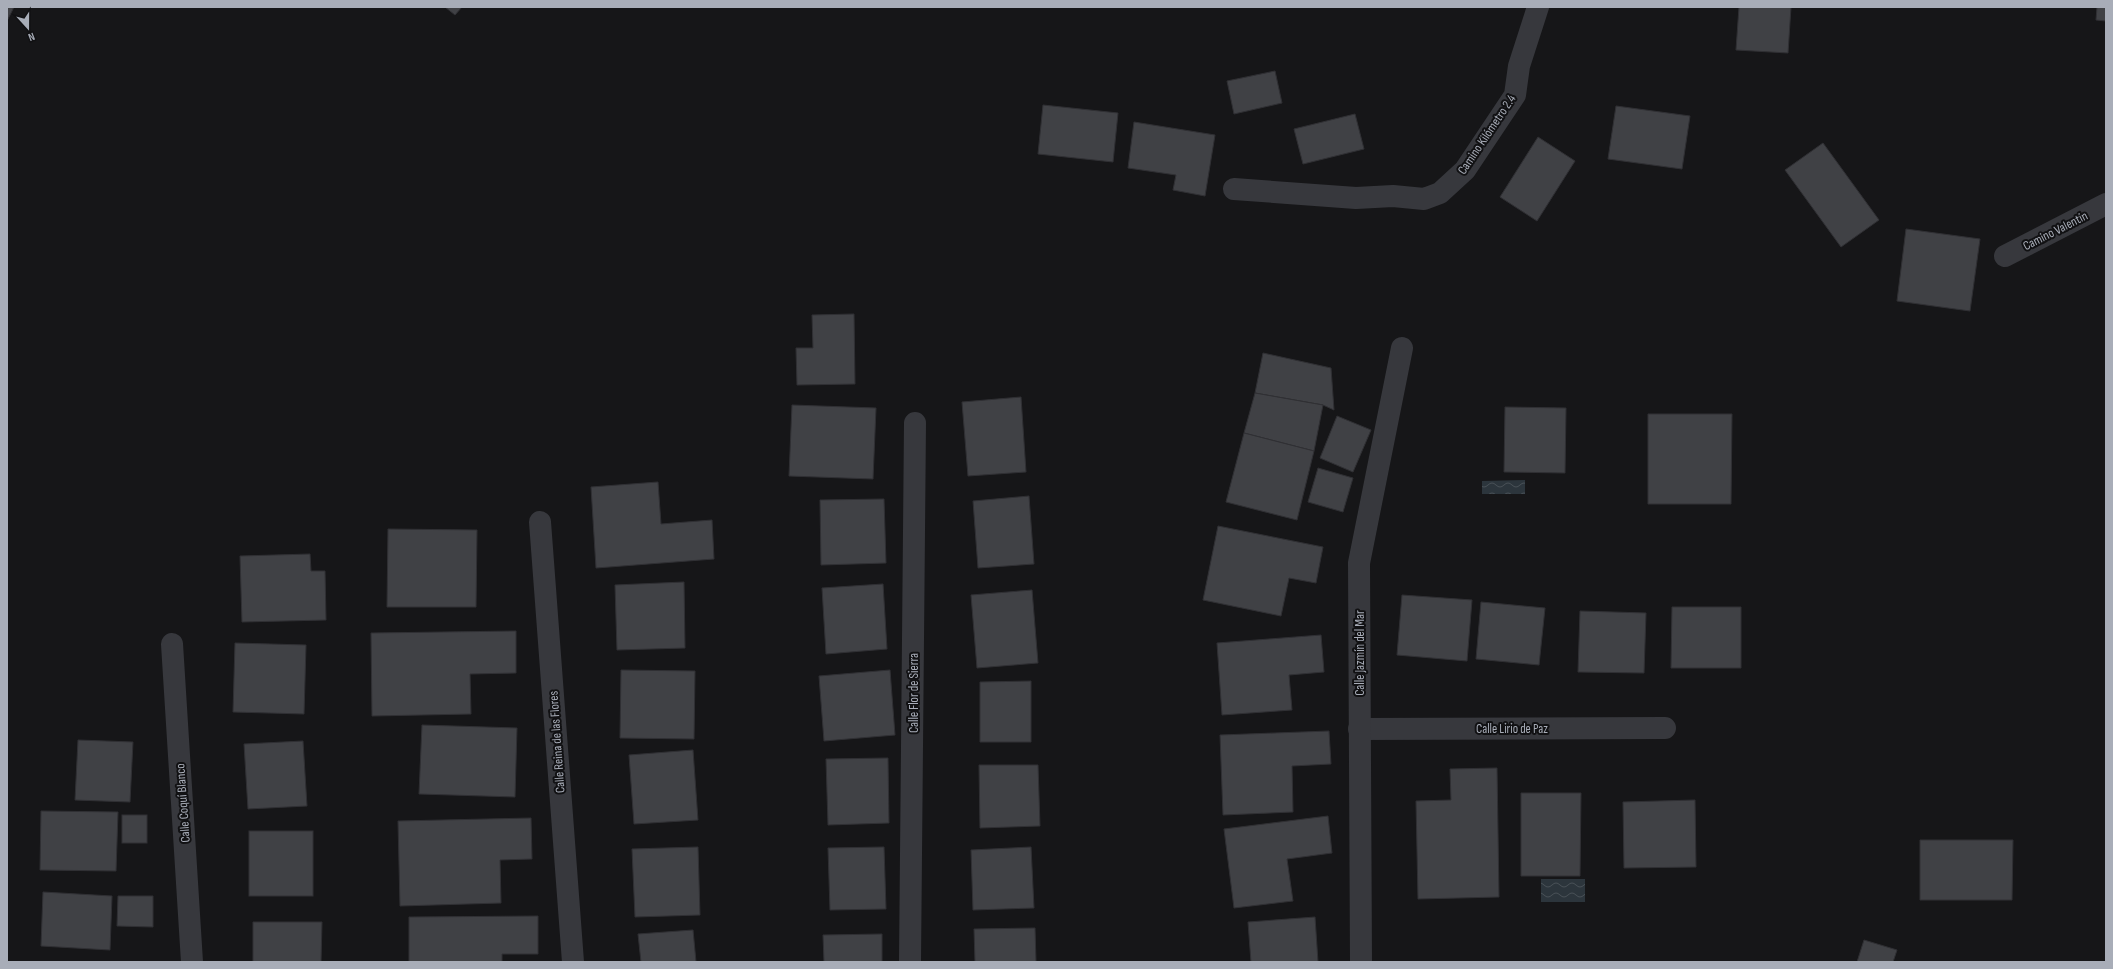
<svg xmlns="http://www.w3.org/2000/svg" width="2113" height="969" font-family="'Sofia Sans Condensed',sans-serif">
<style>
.water{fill:url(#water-waves)}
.building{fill:#404145;stroke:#303034}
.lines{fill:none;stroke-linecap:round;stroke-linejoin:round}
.minor{stroke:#37383d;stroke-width:22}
.labels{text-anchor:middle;stroke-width:4;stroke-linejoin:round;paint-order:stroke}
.street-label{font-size:13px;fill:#a8adb8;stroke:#111113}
</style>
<defs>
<pattern id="water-waves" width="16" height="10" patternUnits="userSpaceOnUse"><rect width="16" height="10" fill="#2c353c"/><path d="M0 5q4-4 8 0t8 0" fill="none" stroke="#485056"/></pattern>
</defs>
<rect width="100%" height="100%" fill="#161618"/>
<g class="water">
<polygon points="1525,480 1525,494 1482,494 1482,481"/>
<rect x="1541" y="879" width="44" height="23"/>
</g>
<g class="building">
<polygon points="7,7 14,7 7,21"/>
<polygon points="445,7 462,7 455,15"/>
<polygon points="1739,7 1791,7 1788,53 1736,50"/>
<polygon points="2097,7 2106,7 2106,21 2096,20"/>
<polygon points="1275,71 1282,103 1234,114 1227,81"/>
<polygon points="1043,105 1118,113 1113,162 1038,154"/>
<polygon points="1616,106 1690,116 1682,169 1608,159"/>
<polygon points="1355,114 1364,149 1303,164 1294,129"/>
<polygon points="1134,122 1215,135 1205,196 1173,190 1176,175 1128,168"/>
<polygon points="1538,137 1575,161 1537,221 1500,197"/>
<polygon points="1823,143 1879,220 1841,247 1785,170"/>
<polygon points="1906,229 1980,239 1970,311 1897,301"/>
<polygon points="854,314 855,384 797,385 796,348 813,348 812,315"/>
<polygon points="1263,353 1331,368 1334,410 1323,405 1255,393"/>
<polygon points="1255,393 1323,405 1314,451 1244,433"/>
<polygon points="1021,397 1026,472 968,476 962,402"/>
<polygon points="792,405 876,408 873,479 789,476"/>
<polygon points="1505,407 1566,408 1565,473 1504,472"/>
<polygon points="1648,414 1732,414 1731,504 1648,504"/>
<polygon points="1337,416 1371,430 1353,472 1320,458"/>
<polygon points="1244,433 1314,451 1297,520 1226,502"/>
<polygon points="1318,468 1353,478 1343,512 1308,502"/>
<polygon points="658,482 661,524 712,520 714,559 596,568 591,487"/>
<polygon points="1029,496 1034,564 978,568 973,501"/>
<polygon points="884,499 886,563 821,565 820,500"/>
<polygon points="1218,526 1323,547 1316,583 1289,578 1281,616 1203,600"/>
<polygon points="388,529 477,530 476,607 387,607"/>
<polygon points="310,554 311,571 325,571 326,620 242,622 240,556"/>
<polygon points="684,582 685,648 617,650 615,585"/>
<polygon points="883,584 887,649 826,654 822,588"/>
<polygon points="1032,590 1038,663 977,668 971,595"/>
<polygon points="1402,595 1472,600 1467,661 1397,655"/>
<polygon points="1481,602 1545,608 1539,665 1476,659"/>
<polygon points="1672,607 1741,607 1741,668 1671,668"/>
<polygon points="1580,611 1646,613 1644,673 1578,672"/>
<polygon points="516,631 516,673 470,674 471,714 372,716 371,633"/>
<polygon points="1321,635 1324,672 1289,675 1292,710 1222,715 1217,643"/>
<polygon points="235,643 306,645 304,714 233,712"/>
<polygon points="621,670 695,671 694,739 620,738"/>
<polygon points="890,670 895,735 824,741 819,676"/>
<polygon points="1031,681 1031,742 980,742 980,682"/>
<polygon points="422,725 517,728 515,797 419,794"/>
<polygon points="1329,731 1331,764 1292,766 1293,812 1223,815 1220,735"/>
<polygon points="78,740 133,742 130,802 75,800"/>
<polygon points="303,741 307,806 248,809 244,744"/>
<polygon points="693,750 698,820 634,824 629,755"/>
<polygon points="888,758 889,823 828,825 826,759"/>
<polygon points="979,765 1038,765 1040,826 980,828"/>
<polygon points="1497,768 1499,897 1418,899 1416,801 1451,800 1450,769"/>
<polygon points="1521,793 1581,793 1580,876 1521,876"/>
<polygon points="1695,800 1696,867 1624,868 1623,802"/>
<polygon points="41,811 118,812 116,871 40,870"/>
<rect x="122" y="815" width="25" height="28"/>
<polygon points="1328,816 1332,853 1287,859 1293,901 1234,908 1224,829"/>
<polygon points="531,818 532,859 500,860 501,903 400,906 398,821"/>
<rect x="249" y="831" width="64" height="65"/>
<polygon points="1920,840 2013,840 2012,900 1920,900"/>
<polygon points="698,847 700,915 635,917 632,849"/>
<polygon points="884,847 886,909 830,910 828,848"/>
<polygon points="1031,847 1034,908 973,910 971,850"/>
<polygon points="43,892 112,896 110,950 41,946"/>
<polygon points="118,896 153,896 153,927 117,926"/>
<polygon points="538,916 538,954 502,954 502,962 409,962 409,917"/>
<polygon points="1315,917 1318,962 1251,962 1248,922"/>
<polygon points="253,922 322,922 321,962 253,962"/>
<polygon points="1035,928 1036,962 975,962 974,929"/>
<polygon points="693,930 696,962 641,962 638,934"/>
<polygon points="882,934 882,962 824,962 823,935"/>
<polygon points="1864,940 1897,950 1893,962 1857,962"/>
</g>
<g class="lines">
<g class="minor">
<polyline points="1234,189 1356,198 1393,196 1424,199 1440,193 1465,170 1515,95 1519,66 1538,7"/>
<polyline points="2005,256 2106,204"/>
<polyline points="540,522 573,962"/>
<polyline points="172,644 192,962"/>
<polyline points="1359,729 1665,728"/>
<polyline points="910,962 915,423"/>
<polyline points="1361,962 1359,563 1402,348"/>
</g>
</g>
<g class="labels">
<g class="street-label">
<text transform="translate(1486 134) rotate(-56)" y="5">Camino Kilómetro 2.4</text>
<text transform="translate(2055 230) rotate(-27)" y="5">Camino Valentín</text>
<text transform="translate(1359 653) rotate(-90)" y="5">Calle Jazmín del Mar</text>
<text transform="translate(913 693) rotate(-90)" y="5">Calle Flor de Sierra</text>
<text x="1512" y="733">Calle Lirio de Paz</text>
<text transform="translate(556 742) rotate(-94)" y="5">Calle Reina de las Flores</text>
<text transform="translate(182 803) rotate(-94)" y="5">Calle Coquí Blanco</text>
</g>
</g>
<rect width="2113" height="969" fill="none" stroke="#a8adb8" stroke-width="16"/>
<g transform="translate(28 28) rotate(159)" stroke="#111113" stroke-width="3" paint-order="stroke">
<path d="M0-3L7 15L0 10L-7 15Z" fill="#a8adb8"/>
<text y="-6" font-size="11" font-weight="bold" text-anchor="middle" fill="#a8adb8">N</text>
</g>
</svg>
